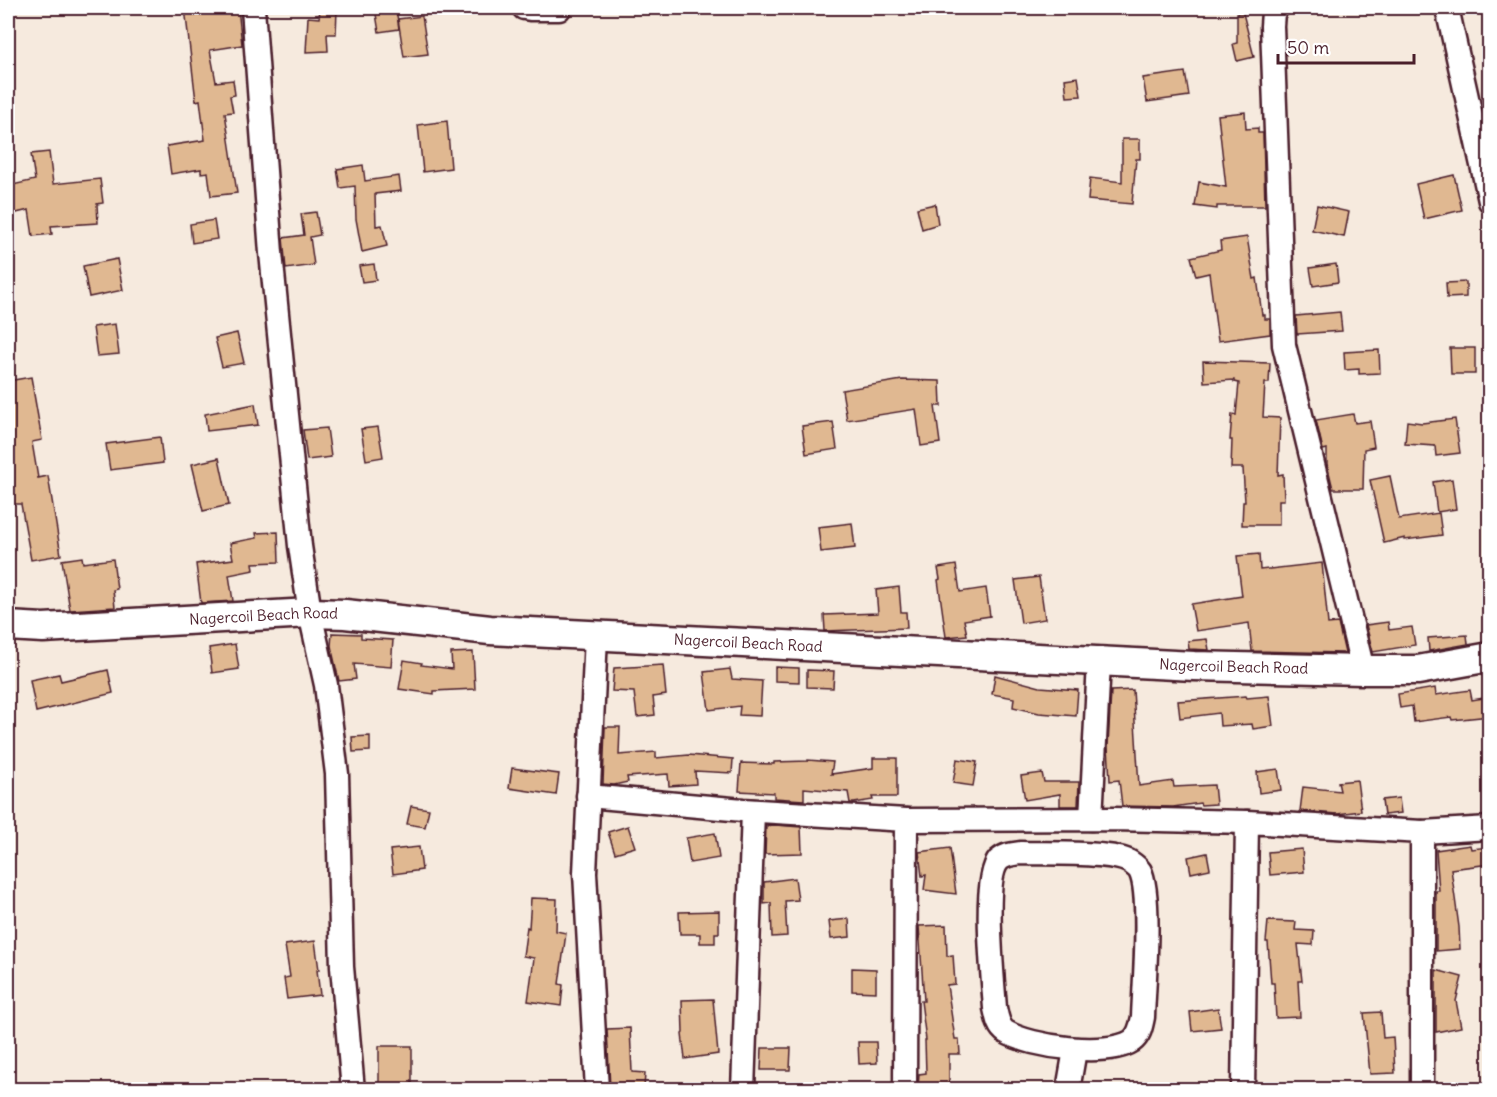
<svg xmlns="http://www.w3.org/2000/svg" width="1497" height="1097" font-family="Delius,sans-serif">
<style>
.building{fill:#e0b891;stroke:#4a1f2b;stroke-width:1.5}
.lines{fill:none;stroke-linecap:round;stroke-linejoin:round}
.minor-casing{stroke:#4a1f2b;stroke-width:27}
.major-casing{stroke:#4a1f2b;stroke-width:33}
.minor{stroke:#fff;stroke-width:22}
.major{stroke:#fff;stroke-width:28}
.labels{text-anchor:middle;stroke-width:6;stroke-linejoin:round;paint-order:stroke}
.street-label{font-size:15px;fill:#4a1f2b;stroke:#fff}
</style>
<rect width="100%" height="100%" fill="#f6eade"/>
<filter id="ink" filterUnits="userSpaceOnUse"><feTurbulence type="fractalNoise" baseFrequency=".0167" numOctaves="2"/><feDisplacementMap in="SourceGraphic" scale="12" xChannelSelector="R" yChannelSelector="G"/><feConvolveMatrix kernelMatrix="1 2 1 2 8 2 1 2 1" color-interpolation-filters="sRGB"/></filter>
<g filter="url(#ink)">
<g class="building">
<polygon points="185,8 238,8 242,45 210,50 216,82 233,80 235,95 230,96 233,112 225,113 237,193 211,196 208,172 201,173 201,169 171,174 167,146 205,140 200,100 196,101"/>
<polygon points="375,8 396,8 399,29 379,32"/>
<polygon points="320,9 337,10 336,34 327,34 328,51 306,52 308,17 319,18"/>
<polygon points="1237,13 1243,13 1254,57 1237,61 1233,44 1237,43"/>
<polygon points="422,16 428,54 404,57 398,19"/>
<polygon points="1185,72 1189,96 1147,102 1143,78"/>
<polygon points="1078,77 1081,96 1067,97 1065,79"/>
<polygon points="1245,112 1246,129 1258,128 1258,133 1263,133 1265,206 1217,206 1217,209 1195,206 1199,182 1226,187 1218,115"/>
<polygon points="447,121 451,168 423,172 418,125"/>
<polygon points="1122,139 1140,139 1140,159 1136,159 1132,204 1088,200 1090,178 1122,182"/>
<polygon points="49,152 53,184 100,179 103,203 97,204 98,223 51,226 52,234 33,236 29,210 8,215 8,186 35,180 31,154"/>
<polygon points="363,165 365,181 399,176 401,191 375,194 376,226 382,225 387,246 362,252 356,219 355,186 340,188 337,169"/>
<polygon points="1454,175 1462,210 1424,219 1416,184"/>
<polygon points="935,204 938,224 922,229 917,208"/>
<polygon points="1317,205 1349,212 1344,237 1312,230"/>
<polygon points="316,212 320,235 310,237 314,265 286,269 283,238 304,235 301,214"/>
<polygon points="214,220 217,239 192,243 190,224"/>
<polygon points="1247,237 1254,279 1257,278 1262,315 1265,315 1265,319 1270,319 1270,334 1218,341 1209,273 1196,276 1191,257 1221,250 1220,241"/>
<polygon points="117,259 123,290 89,297 83,266"/>
<polygon points="374,264 376,280 362,282 359,266"/>
<polygon points="1336,264 1338,282 1313,286 1310,268"/>
<polygon points="1466,282 1466,297 1447,298 1446,283"/>
<polygon points="1340,312 1342,331 1297,334 1296,316"/>
<polygon points="115,324 119,354 97,356 93,327"/>
<polygon points="237,333 244,363 222,367 215,338"/>
<polygon points="1450,348 1475,348 1475,374 1451,374"/>
<polygon points="1379,350 1380,373 1359,374 1359,369 1345,370 1344,352"/>
<polygon points="1203,361 1270,363 1269,383 1265,383 1263,417 1280,418 1278,475 1283,474 1284,500 1279,500 1279,525 1242,525 1243,502 1245,502 1243,468 1231,468 1232,440 1230,440 1232,414 1236,415 1239,383 1234,382 1234,380 1204,382"/>
<polygon points="31,377 42,440 32,442 38,478 48,476 61,555 31,560 21,504 8,504 8,381"/>
<polygon points="902,380 940,381 941,406 935,406 940,443 921,446 916,409 847,420 842,390"/>
<polygon points="255,404 258,425 207,431 205,414"/>
<polygon points="1353,414 1355,423 1370,421 1374,447 1364,449 1363,489 1333,489 1327,464 1327,449 1323,450 1316,420"/>
<polygon points="1455,419 1460,453 1436,456 1435,446 1405,444 1407,421 1422,423"/>
<polygon points="833,422 837,449 806,454 802,426"/>
<polygon points="378,427 383,457 366,460 361,429"/>
<polygon points="327,428 331,457 307,460 303,430"/>
<polygon points="160,437 163,463 110,470 106,444"/>
<polygon points="219,458 229,505 203,511 192,464"/>
<polygon points="1390,476 1399,519 1439,513 1442,535 1405,540 1405,538 1384,543 1370,480"/>
<polygon points="1452,479 1456,509 1437,512 1433,482"/>
<polygon points="852,523 855,548 821,552 818,527"/>
<polygon points="278,532 279,562 253,563 254,570 229,575 233,601 201,603 196,564 233,559 230,543 257,538 256,533"/>
<polygon points="1259,554 1260,570 1322,563 1328,624 1338,623 1345,653 1252,651 1249,623 1196,631 1191,604 1242,596 1237,556"/>
<polygon points="82,557 83,563 113,559 117,589 113,590 115,607 70,610 62,560"/>
<polygon points="956,565 960,592 986,588 990,616 964,620 967,635 946,637 938,580 940,579 938,568"/>
<polygon points="1039,577 1045,619 1021,623 1015,580"/>
<polygon points="899,587 901,612 906,612 907,628 825,631 824,615 878,613 876,590"/>
<polygon points="1388,622 1389,630 1412,627 1415,645 1373,652 1366,625"/>
<polygon points="332,633 361,634 361,638 393,640 391,667 354,664 356,679 339,681 331,646"/>
<polygon points="1467,635 1468,644 1429,651 1428,638"/>
<polygon points="1207,639 1209,650 1189,649 1188,641"/>
<polygon points="235,644 239,669 212,673 209,648"/>
<polygon points="473,652 475,689 434,691 434,694 399,689 404,660 422,663 421,665 452,669 451,653"/>
<polygon points="663,665 666,695 653,697 655,715 637,717 634,692 612,691 614,668"/>
<polygon points="775,667 799,668 799,682 775,681"/>
<polygon points="730,669 732,679 762,681 760,716 739,715 740,706 709,710 704,672"/>
<polygon points="108,670 113,693 36,712 30,680 59,674 61,681"/>
<polygon points="807,670 834,671 833,688 807,687"/>
<polygon points="995,675 1040,687 1078,690 1076,716 1039,713 1013,707 1014,698 992,694"/>
<polygon points="1435,688 1436,695 1470,690 1472,700 1490,697 1490,716 1452,720 1451,717 1414,722 1412,706 1400,708 1398,694"/>
<polygon points="1133,690 1139,786 1173,781 1174,787 1214,785 1216,804 1201,805 1200,803 1173,807 1122,806 1119,780 1110,781 1108,746 1111,691"/>
<polygon points="1246,696 1247,698 1269,696 1273,726 1253,729 1252,724 1220,726 1219,713 1180,718 1178,701"/>
<polygon points="605,727 620,727 619,755 656,752 656,758 689,755 733,759 732,773 695,771 696,784 669,786 668,774 627,777 628,782 614,785 603,784"/>
<polygon points="370,736 370,751 353,752 352,737"/>
<polygon points="873,758 897,758 897,797 872,797 873,800 854,803 850,803 848,792 804,788 804,800 774,798 774,793 739,791 741,763 774,764 774,762 808,761 808,760 833,762 831,774 873,768"/>
<polygon points="957,759 977,762 973,786 953,783"/>
<polygon points="512,768 559,774 556,795 509,788"/>
<polygon points="1278,769 1281,790 1259,793 1257,772"/>
<polygon points="1042,773 1044,782 1079,782 1078,806 1060,806 1060,794 1025,800 1021,776"/>
<polygon points="1357,780 1361,811 1337,814 1300,811 1303,787 1340,791 1338,782"/>
<polygon points="1399,798 1401,813 1384,815 1382,800"/>
<polygon points="411,806 429,809 425,827 407,824"/>
<polygon points="775,825 801,827 802,853 765,854 766,826"/>
<polygon points="628,826 635,847 615,853 608,832"/>
<polygon points="715,833 719,858 690,863 686,838"/>
<polygon points="1470,845 1471,849 1490,847 1490,864 1451,869 1459,927 1460,949 1436,951 1436,891 1439,891 1436,850"/>
<polygon points="419,847 422,870 393,874 390,850"/>
<polygon points="950,848 956,894 924,890 926,875 922,876 919,852"/>
<polygon points="1302,849 1304,872 1270,875 1268,852"/>
<polygon points="1207,853 1210,869 1191,873 1188,857"/>
<polygon points="795,878 798,900 785,901 787,936 772,937 771,903 764,904 764,882"/>
<polygon points="531,898 557,899 556,931 566,933 559,984 563,985 561,1006 528,1001 534,958 523,956 527,927 529,928"/>
<polygon points="719,911 719,933 715,933 715,943 700,943 700,934 680,934 679,912"/>
<polygon points="849,919 850,937 831,939 829,921"/>
<polygon points="1268,921 1296,922 1295,930 1314,931 1313,945 1298,944 1302,981 1298,981 1300,1017 1276,1018 1274,983 1271,983 1268,942 1266,942"/>
<polygon points="946,925 947,956 953,955 955,984 947,985 955,1039 959,1039 960,1054 949,1054 949,1089 918,1089 919,1074 926,1073 925,1040 926,1040 921,1001 924,1001 919,926"/>
<polygon points="315,941 319,970 317,970 320,995 287,999 284,978 290,977 285,945"/>
<polygon points="852,968 876,969 876,992 852,991"/>
<polygon points="1436,970 1462,977 1456,1001 1461,1027 1436,1032"/>
<polygon points="713,999 718,1054 685,1059 682,1034 683,1033 682,1000"/>
<polygon points="1218,1008 1221,1028 1192,1031 1190,1012"/>
<polygon points="1381,1012 1383,1038 1393,1037 1395,1073 1370,1074 1364,1013"/>
<polygon points="630,1028 632,1072 645,1073 644,1089 610,1088 607,1029"/>
<polygon points="858,1042 876,1042 877,1063 859,1064"/>
<rect x="379" y="1046" width="33" height="43"/>
<polygon points="762,1048 791,1048 790,1070 761,1070"/>
</g>
<g class="lines">
<g class="minor-casing">
<g id="minor">
<polyline points="253,8 271,253 300,546 310,613 326,685 337,774 342,967 353,1090"/>
<polyline points="524,8 530,9 559,9"/>
<polyline points="1277,8 1273,12 1272,26 1284,345 1363,670"/>
<polyline points="1447,8 1490,201"/>
<polyline points="596,636 585,873 597,1090"/>
<polyline points="588,796 743,810 906,820 905,1090"/>
<polyline points="1091,819 1099,662"/>
<polyline points="906,820 1113,819 1247,822"/>
<polyline points="1422,832 1490,828"/>
<path d="M1021 853C1044 854 1113 851 1130 862 1133 864 1138 868 1140 871 1152 894 1144 987 1143 1017 1141 1026 1140 1035 1132 1041 1107 1057 1031 1047 1006 1032 998 1027 997 1017 995 1008 993 980 982 878 999 860 1006 854 1013 854 1021 853Z"/>
<polyline points="743,1090 753,811"/>
<polyline points="1068,1090 1075,1050"/>
<polyline points="1243,1090 1247,822 1422,832 1422,1090"/>
</g>
</g>
<g class="major-casing">
<g id="major">
<path id="s1" d="M8 626 43 628 310 613 345 614 490 630 1194 666 1363 670H1418L1490 657"/>
</g>
</g>
<use href="#minor" class="minor"/>
<use href="#major" class="major"/>
</g>
</g>
<g class="labels">
<g class="street-label">
<text dy="5" stroke="none"><textPath href="#s1" startOffset="256">Nagercoil Beach Road</textPath></text>
<text dy="5" stroke="none"><textPath href="#s1" startOffset="742">Nagercoil Beach Road</textPath></text>
<text dy="5" stroke="none"><textPath href="#s1" startOffset="1228">Nagercoil Beach Road</textPath></text>
</g>
</g>
<rect width="1497" height="1097" fill="none" stroke="#fff" stroke-width="30"/>
<rect x="15" y="15" width="1467" height="1067" fill="none" stroke="#4a1f2b" stroke-width="2" filter="url(#ink)"/>
<path d="M1278 54v9h136v-9" fill="none" stroke="#4a1f2b" stroke-width="3"/>
<text x="1287" y="54" font-size="18" fill="#4a1f2b" stroke="#ffffff" stroke-width="4.5" paint-order="stroke">50 m</text>
</svg>
